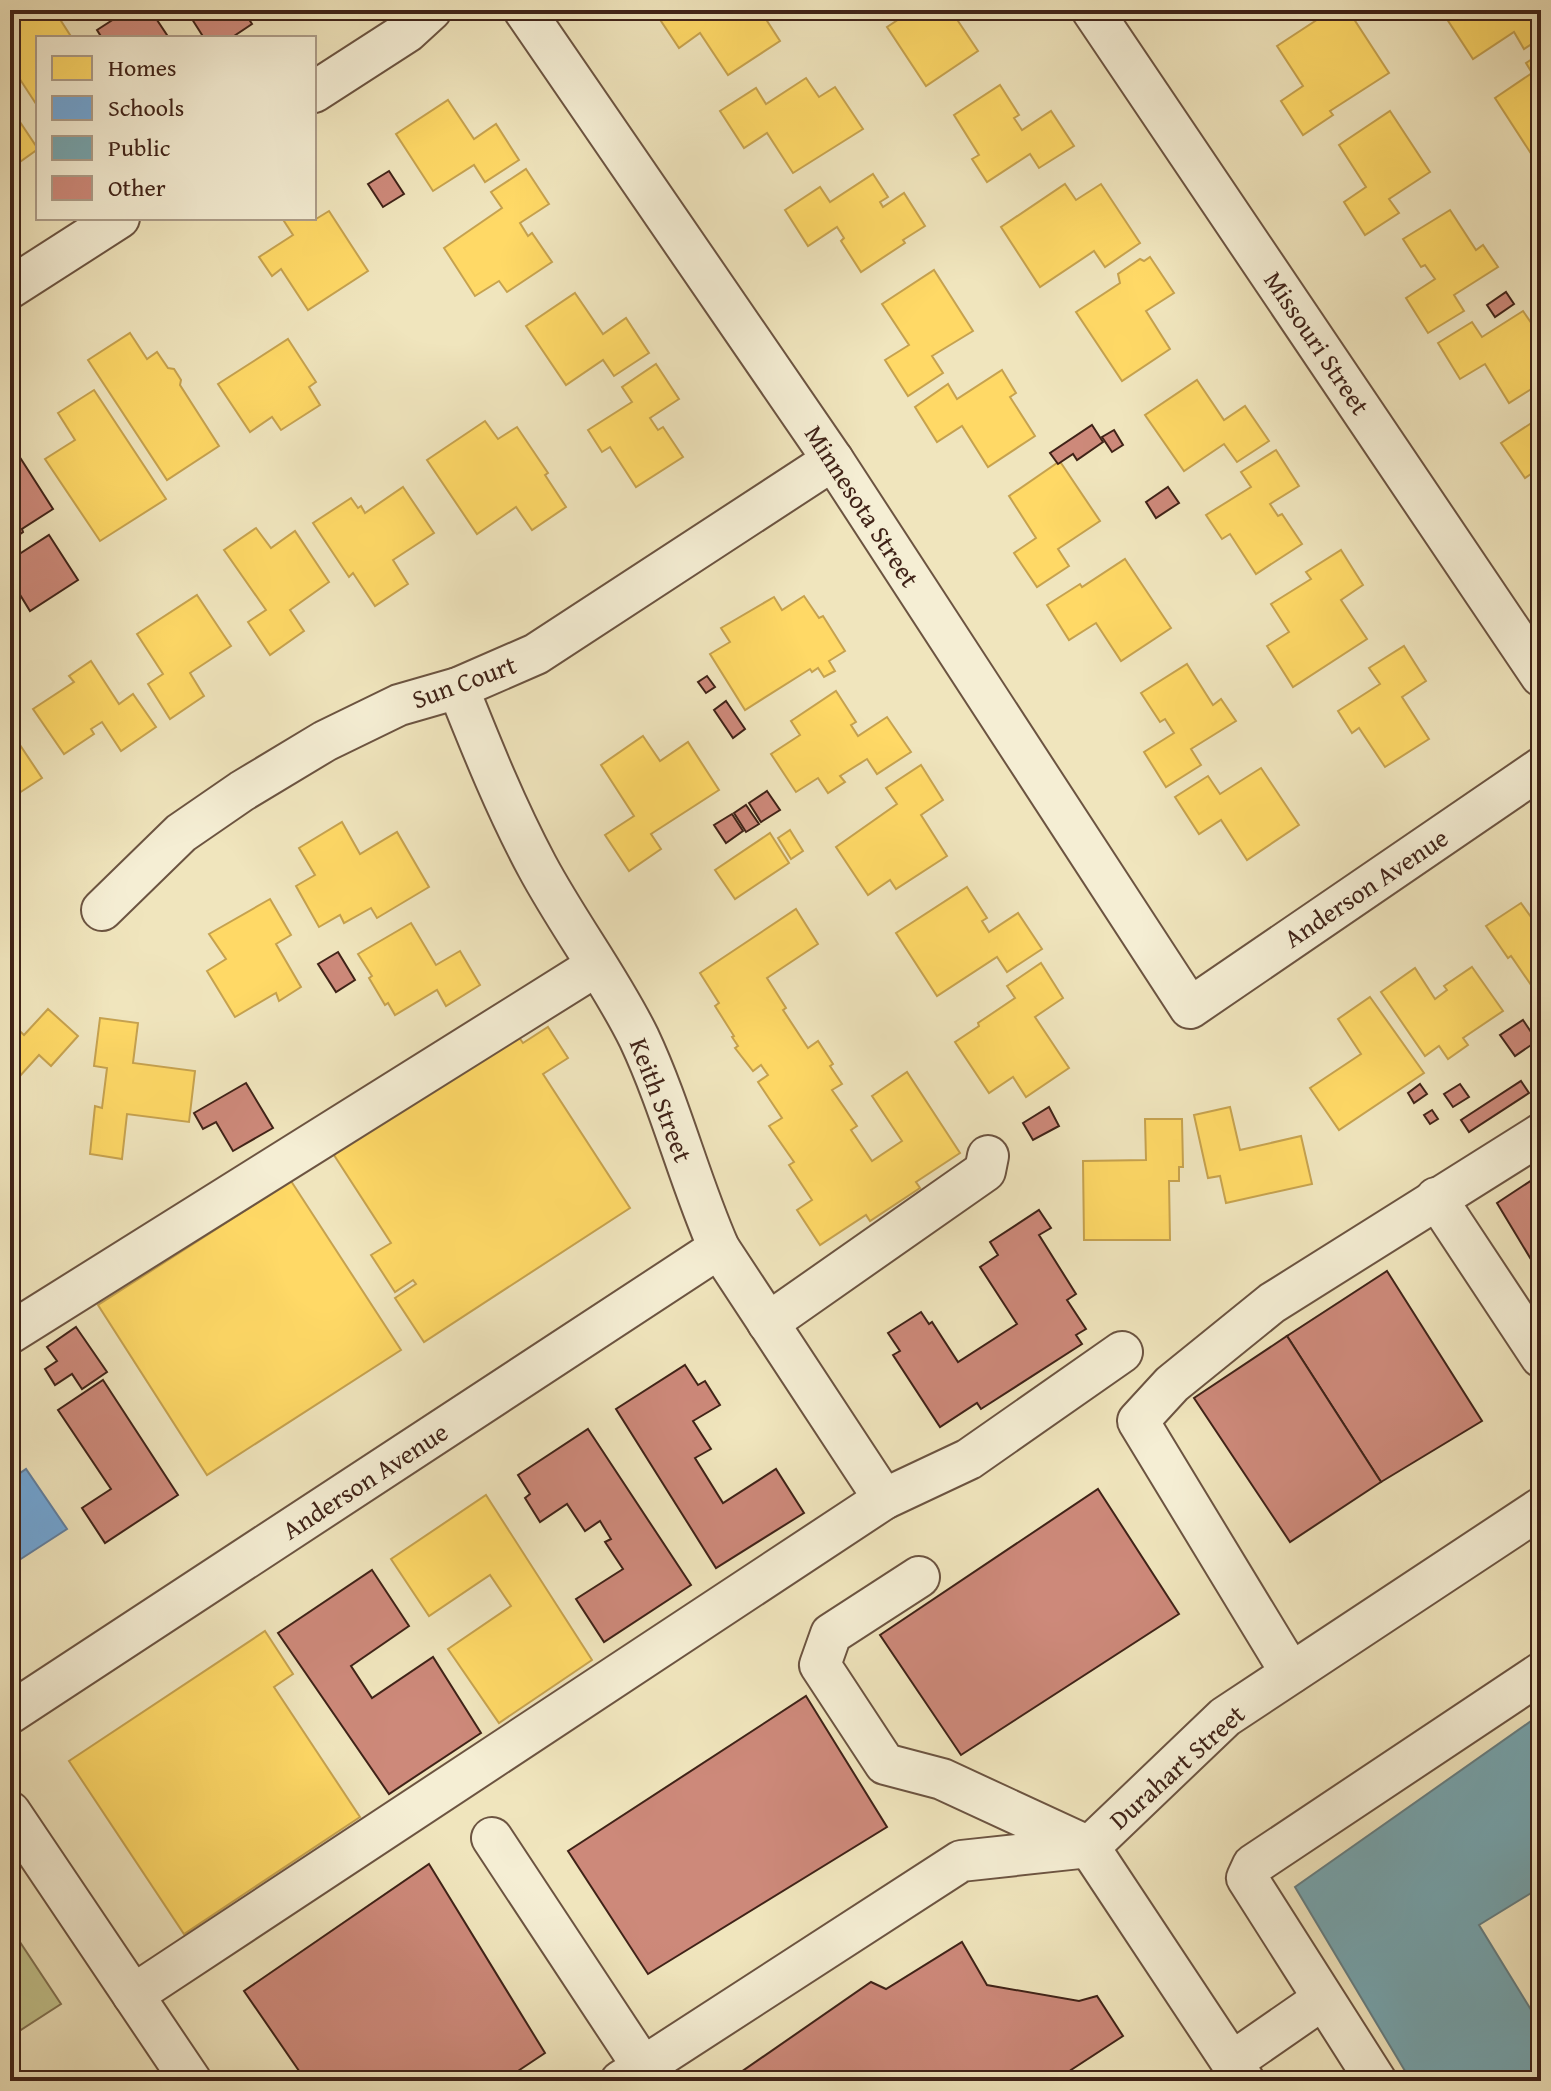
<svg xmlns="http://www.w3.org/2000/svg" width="1551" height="2091" font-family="'Gentium Book Plus',serif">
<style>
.green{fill:#c2c28c;stroke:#817252;stroke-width:2}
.homes{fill:#ffd966;stroke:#c6a24f;stroke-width:2}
.schools{fill:#6fa8dc;stroke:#6180a1;stroke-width:2}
.public{fill:#76a5af;stroke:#667e82;stroke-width:2}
.building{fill:#cd897a;stroke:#402318;stroke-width:2}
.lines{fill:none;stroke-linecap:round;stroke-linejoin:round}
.minor-casing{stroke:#6c5441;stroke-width:44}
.minor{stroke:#f5eed4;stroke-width:40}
.labels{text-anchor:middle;stroke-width:8;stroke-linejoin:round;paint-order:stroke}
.street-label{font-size:26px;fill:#402318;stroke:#f5eed4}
</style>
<rect width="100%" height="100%" fill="#f0e5bd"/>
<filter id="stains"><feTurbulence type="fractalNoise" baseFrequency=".0025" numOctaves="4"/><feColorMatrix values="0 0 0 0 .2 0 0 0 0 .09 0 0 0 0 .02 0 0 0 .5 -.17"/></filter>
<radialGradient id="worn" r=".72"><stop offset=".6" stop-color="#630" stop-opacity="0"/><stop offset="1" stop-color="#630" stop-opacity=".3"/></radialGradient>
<polygon class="green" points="10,1927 61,2004 10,2037"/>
<g class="homes">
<polygon points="10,10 54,10 72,38 38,38 38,107 10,64"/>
<polygon points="666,10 760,10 780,41 728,75 700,33 679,48 657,15"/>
<polygon points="913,10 954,10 952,12 978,51 926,86 887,27"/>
<polygon points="1332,10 1348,10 1389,73 1330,111 1333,115 1303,135 1281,101 1303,86 1277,46"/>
<polygon points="1441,10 1541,10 1541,38 1524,49 1514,32 1473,59"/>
<polygon points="1541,53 1541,169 1495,98 1532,73 1526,63"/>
<polygon points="806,78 819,97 835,87 863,129 793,173 767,133 744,148 720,111 756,88 766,104"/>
<polygon points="1000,85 1019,115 1014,118 1022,130 1051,111 1074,146 1039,168 1030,154 987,182 972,159 979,155 954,115"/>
<polygon points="448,100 474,139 496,124 519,160 485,182 474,165 433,191 396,134"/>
<polygon points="10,107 38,149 10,169"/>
<polygon points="1390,111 1430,172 1389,199 1399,213 1365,235 1344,202 1366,187 1339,145"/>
<polygon points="526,169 549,204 520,223 528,236 532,233 552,262 507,292 499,281 475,296 444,248 502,208 491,192"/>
<polygon points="873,174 888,197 880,202 883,207 904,193 925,226 903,240 905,243 861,272 841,241 844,238 837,227 808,246 785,210 820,187 830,202"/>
<polygon points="1065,184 1076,200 1101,184 1140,243 1105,267 1094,251 1040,287 1001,227"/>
<polygon points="1450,210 1476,250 1483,245 1498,267 1454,295 1464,311 1428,333 1406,298 1435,279 1425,265 1421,267 1403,239"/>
<polygon points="329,211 368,271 308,310 281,269 272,276 259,257 293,235 282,218 314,218 314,216 316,219"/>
<polygon points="1150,257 1174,293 1146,311 1170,349 1122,381 1076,312 1120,283 1118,274 1140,259 1144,261"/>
<polygon points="934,270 973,331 932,356 943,373 908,396 885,360 909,345 882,304"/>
<polygon points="575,293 603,334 626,318 649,353 614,376 603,360 566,385 526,326"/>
<polygon points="1523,311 1532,324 1541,318 1541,383 1509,403 1485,364 1460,379 1438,343 1472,322 1482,337"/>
<polygon points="130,333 147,359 157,352 168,368 174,369 181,380 180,385 219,446 167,480 88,360"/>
<polygon points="288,339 316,382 309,387 320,405 281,430 272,417 250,432 218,384"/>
<polygon points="656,364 679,399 650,418 658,430 663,427 683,457 636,487 610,447 602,452 588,430 632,402 622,387"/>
<polygon points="1002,370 1016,393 1010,397 1035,436 988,467 962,426 937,442 915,407 948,384 957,399"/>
<polygon points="1197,380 1224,420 1245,406 1269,441 1237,462 1224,444 1184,471 1145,415"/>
<polygon points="94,390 166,499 100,541 45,459 75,440 58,413"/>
<polygon points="1536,420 1541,427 1541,467 1525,478 1501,443"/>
<polygon points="485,421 498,439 517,427 548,473 545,475 566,507 532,530 516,507 477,534 427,460"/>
<polygon points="1276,450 1299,486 1270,504 1278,516 1282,514 1302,544 1256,574 1230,534 1222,539 1206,515 1251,487 1241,472"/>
<polygon points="1057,463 1061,463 1100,521 1058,549 1069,566 1037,587 1014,553 1036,538 1009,496"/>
<polygon points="403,487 434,533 393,560 408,584 375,606 353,573 349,577 313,523 351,498 358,508 361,506 365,513"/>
<polygon points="256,528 271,548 295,531 329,582 290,610 304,631 270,655 248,622 266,610 224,550"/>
<polygon points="1341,550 1363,585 1341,600 1367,639 1293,687 1267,646 1289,632 1271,604 1311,579 1306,572"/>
<polygon points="1125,559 1171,628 1121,661 1096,623 1069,640 1047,605 1080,584 1082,587"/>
<polygon points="197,595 231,646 190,673 204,696 170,719 148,684 163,674 137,634"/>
<polygon points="804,596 819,618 823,616 845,651 829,661 835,671 824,677 818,668 812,672 810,669 745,710 710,654 730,642 721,628 774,597 782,610"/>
<polygon points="1404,646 1426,681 1402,697 1429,739 1385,767 1359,728 1352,733 1338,711 1380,684 1369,668"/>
<polygon points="91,661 119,704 133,694 156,727 121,751 102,722 91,729 94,734 64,754 33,709 74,682 69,676"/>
<polygon points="1187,664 1213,705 1221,699 1236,721 1191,749 1201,765 1166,787 1144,752 1174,733 1165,719 1160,722 1141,693"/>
<polygon points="836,691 856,722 851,725 858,736 887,717 911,752 877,774 867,759 840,776 845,782 828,793 818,778 796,792 771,754 800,735 791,721"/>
<polygon points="14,736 42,778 10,799 10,739"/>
<polygon points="643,736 660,761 688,742 719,790 651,834 661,849 629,871 605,835 634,816 601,765"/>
<polygon points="921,765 943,800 921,815 947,856 896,889 890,880 868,895 836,847 897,804 886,788"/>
<polygon points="1261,768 1299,825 1247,860 1221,820 1199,834 1175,797 1208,776 1220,794"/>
<polygon points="342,822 360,854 397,832 429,887 377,918 371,908 344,923 340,915 319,927 296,886 315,875 299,848"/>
<polygon points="790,830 803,851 791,859 778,838"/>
<polygon points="770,833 789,863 735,899 715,870"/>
<polygon points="967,887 987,918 982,921 989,932 1018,913 1042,949 1007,972 997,957 937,996 896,933"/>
<polygon points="270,899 291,935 276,944 301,987 279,1001 276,993 235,1017 207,971 226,959 209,934"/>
<polygon points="1521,903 1541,931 1540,998 1511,956 1508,958 1486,926"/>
<polygon points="796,909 818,944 767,978 786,1008 783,1010 808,1048 818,1041 833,1064 830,1066 842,1084 832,1090 857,1126 851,1130 872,1161 902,1141 872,1096 907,1072 960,1153 916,1182 920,1188 870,1221 866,1215 820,1245 797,1210 812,1200 789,1165 794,1162 769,1126 782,1118 758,1082 768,1075 761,1065 753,1071 735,1048 738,1046 732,1037 734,1036 715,1006 719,1003 700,973"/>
<polygon points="411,923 436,965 460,951 480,985 446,1006 437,990 395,1015 388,1003 385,1005 369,978 372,976 358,954"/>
<polygon points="1041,963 1063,998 1035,1017 1069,1068 1026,1097 1013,1077 989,1093 955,1042 979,1026 978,1023 1015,998 1007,986"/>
<polygon points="1472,967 1503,1011 1463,1038 1468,1045 1448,1059 1439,1046 1425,1056 1381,992 1415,968 1435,999 1447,990 1444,986"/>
<polygon points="1370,997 1424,1073 1339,1130 1310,1088 1361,1054 1338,1019"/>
<polygon points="48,1009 78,1036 51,1066 39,1055 10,1087 10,1022 24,1035"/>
<polygon points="100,1018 138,1023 133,1063 195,1071 189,1122 127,1114 122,1159 90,1154 95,1106 102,1108 107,1068 94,1066"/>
<polygon points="548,1027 568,1058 543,1074 630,1208 424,1342 395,1298 416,1284 413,1280 395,1292 371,1255 391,1243 332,1152 516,1033 523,1043"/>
<polygon points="1230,1107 1240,1150 1301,1136 1312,1184 1226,1203 1220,1176 1208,1178 1194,1115"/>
<polygon points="1145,1119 1182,1119 1183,1167 1179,1167 1179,1181 1169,1181 1170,1240 1084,1240 1083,1161 1146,1160"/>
<polygon points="291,1181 401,1350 207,1475 98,1305"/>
<polygon points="486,1495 592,1660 499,1723 448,1649 511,1606 490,1575 429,1616 391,1559"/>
<polygon points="265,1631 293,1674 274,1687 360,1817 184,1934 69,1761"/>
</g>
<polygon class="schools" points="10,1458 20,1473 26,1469 67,1529 10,1566"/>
<polygon class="public" points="1541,1714 1541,1887 1479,1925 1541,2026 1541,2081 1411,2081 1295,1887"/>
<g class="building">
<polygon points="128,10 151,11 169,38 102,38 97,30"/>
<polygon points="196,10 243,10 252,24 231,38 204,38 190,16"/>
<polygon points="389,171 404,194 383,207 368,184"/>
<polygon points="1506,292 1514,304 1495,317 1487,305"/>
<polygon points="1092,425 1103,442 1077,460 1073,454 1058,464 1050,453"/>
<polygon points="1114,430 1123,445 1112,452 1102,437"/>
<polygon points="12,445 53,509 22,529 23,532 10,541"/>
<polygon points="1168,487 1179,503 1156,518 1146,502"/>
<polygon points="49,535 78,580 30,611 14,585 10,586 10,560"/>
<polygon points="707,676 715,687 706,693 698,682"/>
<polygon points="726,701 745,729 733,738 714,710"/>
<polygon points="767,791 780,810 761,822 749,803"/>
<polygon points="746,805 759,824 746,832 734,813"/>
<polygon points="732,814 743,831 726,843 714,825"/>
<polygon points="338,952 355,980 336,992 318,964"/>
<polygon points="1523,1020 1537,1041 1515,1056 1500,1035"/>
<polygon points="1521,1081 1529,1093 1469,1132 1461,1120"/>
<polygon points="246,1083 273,1128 233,1151 216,1122 203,1129 194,1113"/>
<polygon points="1420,1084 1427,1094 1414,1103 1408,1093"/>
<polygon points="1460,1084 1469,1097 1453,1107 1444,1094"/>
<polygon points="1049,1107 1059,1126 1033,1140 1023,1123"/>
<polygon points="1432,1110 1438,1119 1430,1124 1424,1115"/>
<polygon points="1541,1174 1541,1276 1497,1203"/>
<polygon points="1039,1210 1051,1228 1039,1235 1076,1294 1067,1300 1086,1329 1076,1335 1082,1344 981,1409 977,1403 940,1427 893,1355 900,1351 888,1333 921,1312 929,1324 932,1322 958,1362 1017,1324 980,1267 998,1255 990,1242"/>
<polygon points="1387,1271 1482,1421 1381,1482 1287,1336"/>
<polygon points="76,1327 107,1372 82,1389 72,1374 55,1385 45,1369 57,1361 47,1347"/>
<polygon points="1287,1336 1381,1482 1290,1542 1194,1398"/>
<polygon points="685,1365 698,1385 705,1381 720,1405 693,1421 711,1449 695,1458 723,1503 776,1469 804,1513 716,1568 616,1409"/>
<polygon points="103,1380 178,1495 105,1543 82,1508 111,1489 58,1410"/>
<polygon points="588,1429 691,1585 604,1642 576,1599 623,1569 605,1542 611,1539 600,1521 585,1531 567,1504 540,1522 525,1498 530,1494 518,1475"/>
<polygon points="1098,1489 1179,1614 961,1755 880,1635"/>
<polygon points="372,1570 409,1626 351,1666 372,1698 433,1657 481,1733 389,1794 278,1633"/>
<polygon points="806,1696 887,1827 648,1974 568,1851"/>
<polygon points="429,1864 545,2053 503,2081 306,2081 244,1991"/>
<polygon points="962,1942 987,1985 1079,2001 1097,1996 1123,2036 1054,2081 728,2081 871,1982 886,1989"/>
</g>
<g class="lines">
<g class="minor-casing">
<g id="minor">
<polyline points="524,10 833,460 1190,1008 1541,768"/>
<polyline points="1092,10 1541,676"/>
<polyline points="314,92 407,32 431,10"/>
<polyline points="10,288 119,218"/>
<path d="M458 688C482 748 506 808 537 866 568 924 610 979 639 1038 671 1106 689 1180 719 1248L884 1499"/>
<polyline points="102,910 181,833 242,791 325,741 399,705 458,688 536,654 833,460"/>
<polyline points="1436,1198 1541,1357"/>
<polyline points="768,1323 985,1171 988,1156"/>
<polyline points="10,1333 596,966"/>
<polyline points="919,1577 831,1634 820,1665 885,1764 942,1779 1089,1847"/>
<polyline points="1291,1673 1138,1421 1172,1384 1272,1303 1541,1134"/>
<polyline points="10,1713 719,1248"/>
<polyline points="10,1812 191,2081"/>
<polyline points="492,1838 643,2067 621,2081"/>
<polyline points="133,1995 884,1499 969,1459 1122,1352"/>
<polyline points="1232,2062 1323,1999"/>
<polyline points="652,2081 643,2067 961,1861 1089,1847"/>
<polyline points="1244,2081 1089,1847 1225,1717 1541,1508"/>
<polyline points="1376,2081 1247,1878 1253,1865 1541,1673"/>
</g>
</g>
<use href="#minor" class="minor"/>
</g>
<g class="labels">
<g class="street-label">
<text transform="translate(1317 343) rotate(56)" y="9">Missouri Street</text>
<text transform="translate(862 506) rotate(57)" y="9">Minnesota Street</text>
<text transform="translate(464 682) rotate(-20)" y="9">Sun Court</text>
<text transform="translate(1366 888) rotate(-34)" y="9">Anderson Avenue</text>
<text transform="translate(661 1100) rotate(69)" y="9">Keith Street</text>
<text transform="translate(365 1481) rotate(-33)" y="9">Anderson Avenue</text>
<text transform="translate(1177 1767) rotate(-42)" y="9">Durahart Street</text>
</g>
</g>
<rect width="1551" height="2091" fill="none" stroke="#f0e5bd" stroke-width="40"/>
<rect x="12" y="12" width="1527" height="2067" fill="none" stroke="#402318" stroke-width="4"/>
<rect x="20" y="20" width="1511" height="2051" fill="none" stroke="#402318" stroke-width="2"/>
<rect x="36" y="36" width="280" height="184" fill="#f5eed4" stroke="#ad9d89" stroke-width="2"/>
<rect x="52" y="56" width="40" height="24" fill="#ffd966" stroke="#ad9d89" stroke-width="2"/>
<text x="108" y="76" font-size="24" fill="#402318">Homes</text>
<rect x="52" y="96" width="40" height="24" fill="#6fa8dc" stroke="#ad9d89" stroke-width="2"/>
<text x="108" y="116" font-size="24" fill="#402318">Schools</text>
<rect x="52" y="136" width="40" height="24" fill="#76a5af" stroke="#ad9d89" stroke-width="2"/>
<text x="108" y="156" font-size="24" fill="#402318">Public</text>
<rect x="52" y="176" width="40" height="24" fill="#cd897a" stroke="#ad9d89" stroke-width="2"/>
<text x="108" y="196" font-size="24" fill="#402318">Other</text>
<rect width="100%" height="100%" filter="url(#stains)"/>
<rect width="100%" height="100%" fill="url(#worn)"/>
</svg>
